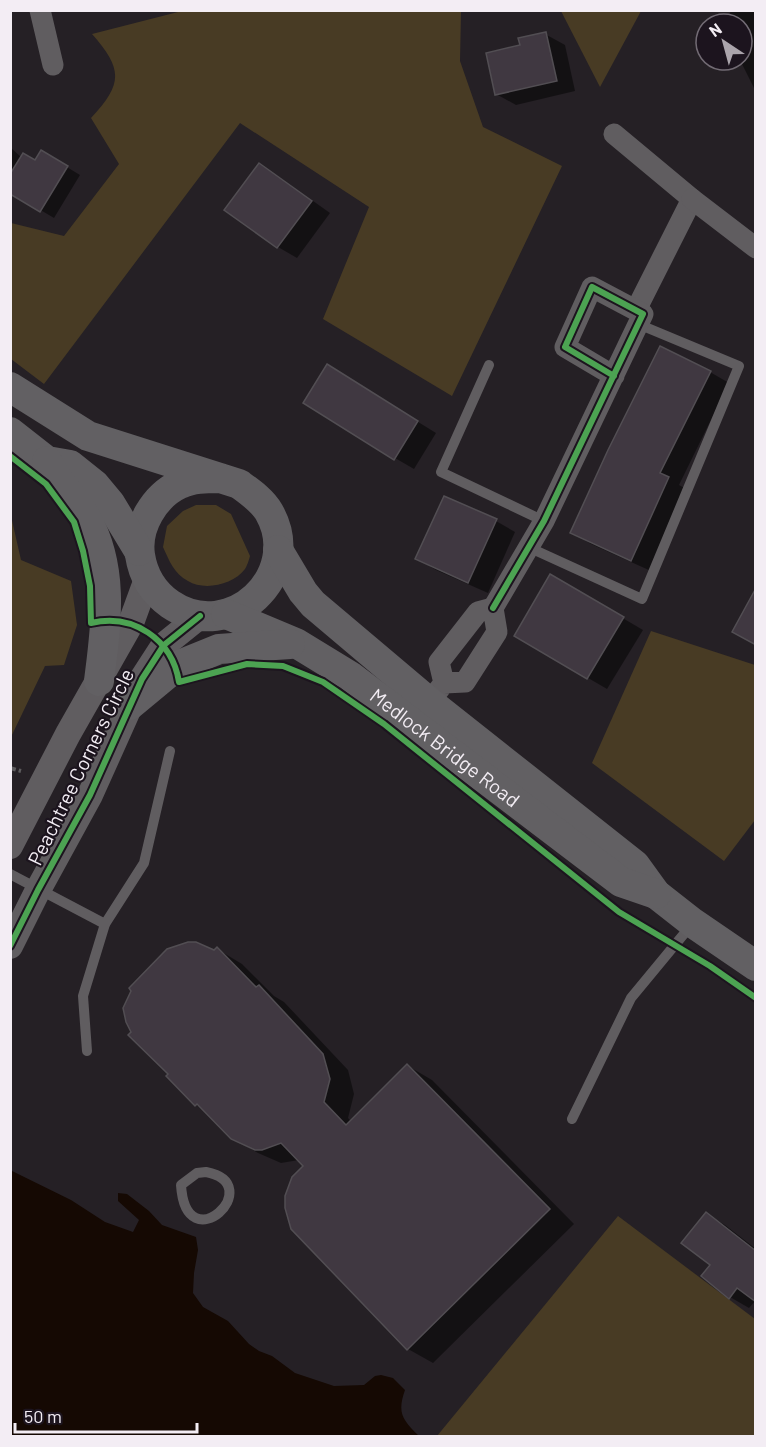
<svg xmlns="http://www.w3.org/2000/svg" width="766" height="1447" font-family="Barlow,sans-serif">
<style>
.green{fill:#483b24}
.water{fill:#150903}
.shadow{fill:#0007}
.building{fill:#403841;stroke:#524e53;stroke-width:1.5}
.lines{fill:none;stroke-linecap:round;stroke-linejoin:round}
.path{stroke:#5d5b5d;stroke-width:4;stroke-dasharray:6 3;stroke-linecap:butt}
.service{stroke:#605d60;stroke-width:10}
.minor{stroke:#605d60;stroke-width:21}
.tertiary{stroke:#605d60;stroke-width:26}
.secondary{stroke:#626063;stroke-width:30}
.cycleway-casing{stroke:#1c141e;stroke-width:10}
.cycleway{stroke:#4ca352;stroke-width:6}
.labels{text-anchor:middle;stroke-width:4.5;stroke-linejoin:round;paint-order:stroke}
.street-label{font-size:20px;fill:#f3edf4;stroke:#1c141e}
</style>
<rect width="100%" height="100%" fill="#252025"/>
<g class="green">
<path d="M182 11H461L460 61 483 127 562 166 452 396 323 319 369 207 240 123 44 384 11 359V223L64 236 119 164 91 118C123 84 123 69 92 34Z"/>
<polygon points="561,11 641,11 600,87"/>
<path d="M196 505H216L231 514 250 556C249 560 247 566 245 569 233 585 204 591 188 581 174 574 169 560 163 547L167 526 183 511Z"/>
<polygon points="11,516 21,560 71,581 77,625 64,665 45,666 11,737"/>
<polygon points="651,631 755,665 755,820 724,861 592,763"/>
<polygon points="618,1216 755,1319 755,1436 437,1436"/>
</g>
<path class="water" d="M10 1170 71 1200 105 1222 133 1232 139 1220 118 1201V1193L127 1194 149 1211 162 1225 196 1237 198 1250 194 1273 193 1293 203 1307 228 1321 249 1344 259 1351 272 1356 295 1373 334 1386 364 1385 375 1376 381 1375 393 1378 405 1390C397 1413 402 1419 419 1436H11Z"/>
<g class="shadow">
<polygon points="730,10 756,10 756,92 740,60 742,60 742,24 731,24"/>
<polygon points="545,34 565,45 575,91 516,105 496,94 522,46"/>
<polygon points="10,147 22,158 36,162 42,152 80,175 54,218 10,192"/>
<polygon points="259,165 278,176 330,213 297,258 278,247"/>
<polygon points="710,372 729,383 679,485 688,490 651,571 591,544 572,533"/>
<polygon points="347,378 436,433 414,469 395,458"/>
<polygon points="496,521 515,532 488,593 436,570 417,559"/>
<polygon points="551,576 643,630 607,689 516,636"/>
<polygon points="217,949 242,964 274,996 284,1002 348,1070 354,1094 348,1118 351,1121 408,1066 432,1080 574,1224 433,1363 408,1349 305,1167 299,1160 281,1163 258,1153 232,1138 205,1110 196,1105 215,952"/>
<polygon points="706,1214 725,1225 756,1249 756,1300 749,1308 730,1297 712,1265"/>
</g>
<g class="building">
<polygon points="546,32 557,81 495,95 486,53 520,45 518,38"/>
<polygon points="41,150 68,166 40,212 10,194 10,174 23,153 35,160"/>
<polygon points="259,163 312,201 277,248 224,210"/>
<polygon points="660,346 711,371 660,473 669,477 631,561 570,533 608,450"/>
<polygon points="327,364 418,421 394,460 303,403"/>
<polygon points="444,496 497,519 468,583 415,559"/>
<polygon points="550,574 624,617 587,679 514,636"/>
<polygon points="756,588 756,645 732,632"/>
<polygon points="188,942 196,942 214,950 217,947 256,987 259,985 323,1054 330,1079 324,1102 346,1125 407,1064 550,1209 407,1350 291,1229 285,1208 285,1196 292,1177 303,1166 281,1143 262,1150 255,1150 231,1139 197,1104 195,1106 166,1076 168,1074 128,1035 131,1032 126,1022 123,1008 131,991 129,988 167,949"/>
<polygon points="706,1212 756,1251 756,1302 737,1288 729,1299 701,1276 710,1265 681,1243"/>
</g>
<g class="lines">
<polyline class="path" points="10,768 21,771"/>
<g class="service">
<polyline points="489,365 441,472 544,521"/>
<polyline points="528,547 642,599 739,366 638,324"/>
<polyline points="10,874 105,924"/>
<polyline points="87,1051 83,996 105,924 144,863 170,751"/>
<polyline points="572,1119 631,998 693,923"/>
<path d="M206 1172C269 1184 186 1264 181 1185L197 1173Z"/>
</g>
<g class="minor">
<polyline points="40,10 53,65"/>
<polyline points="614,134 692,199 636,310"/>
<polyline points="692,199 756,248"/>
<polyline points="493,608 544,521 643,314 592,287 565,347 614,376"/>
<polyline points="421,713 444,683 439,662 478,612 493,608 497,632 465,682 444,683"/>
</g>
<g class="tertiary">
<polyline points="10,846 68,734 131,623 147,579"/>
<polyline points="10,946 38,890 90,795 142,679 164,645 200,616"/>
</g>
<g class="secondary">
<path d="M10 387 88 436 239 484C250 492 262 500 269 512 305 575 230 645 170 604 153 592 143 575 140 555 136 527 154 496 180 484 192 478 206 478 220 478"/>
<polyline points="10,432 47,461 70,465 95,485 110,503 139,551"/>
<path d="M47 461C57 484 75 497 86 518 115 569 106 625 99 681"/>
<polyline points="278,550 303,592 313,604 429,702 635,865 656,894 693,923 756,966"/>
<path id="s1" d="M226 614 296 643 350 676 621 882 656 894"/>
<polyline points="130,705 177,666 219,649 290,644"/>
</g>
<g class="cycleway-casing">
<g id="cycleway">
<path d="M10 456 46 484 74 522 83 551 90 586 91 623C133 613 172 639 179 682L247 664 283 666 323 682 384 724 619 912 710 966 756 998"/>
<polyline points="493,608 544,521 643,314 592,287 565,347 614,376"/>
<polyline points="10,946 38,890 90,795 142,679 164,645 200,616"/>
</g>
</g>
<use href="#cycleway" class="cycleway"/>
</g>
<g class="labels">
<g class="street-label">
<text dy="7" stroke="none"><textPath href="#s1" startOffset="258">Medlock Bridge Road</textPath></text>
<text transform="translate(81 767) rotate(-64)" y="7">Peachtree Corners Circle</text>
</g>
</g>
<rect width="766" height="1447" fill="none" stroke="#f3edf4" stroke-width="24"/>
<g transform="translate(724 42) rotate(324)"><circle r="28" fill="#1c141e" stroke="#726b74" stroke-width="1.5"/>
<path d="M0-4.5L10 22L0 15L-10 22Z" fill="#aba5ac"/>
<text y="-9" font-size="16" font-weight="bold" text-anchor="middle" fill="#f3edf4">N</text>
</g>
<path d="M15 1423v9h182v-9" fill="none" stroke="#f3edf4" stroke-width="3"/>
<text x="24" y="1423" font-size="18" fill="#f3edf4" stroke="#1c141e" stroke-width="4.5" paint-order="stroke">50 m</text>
</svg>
